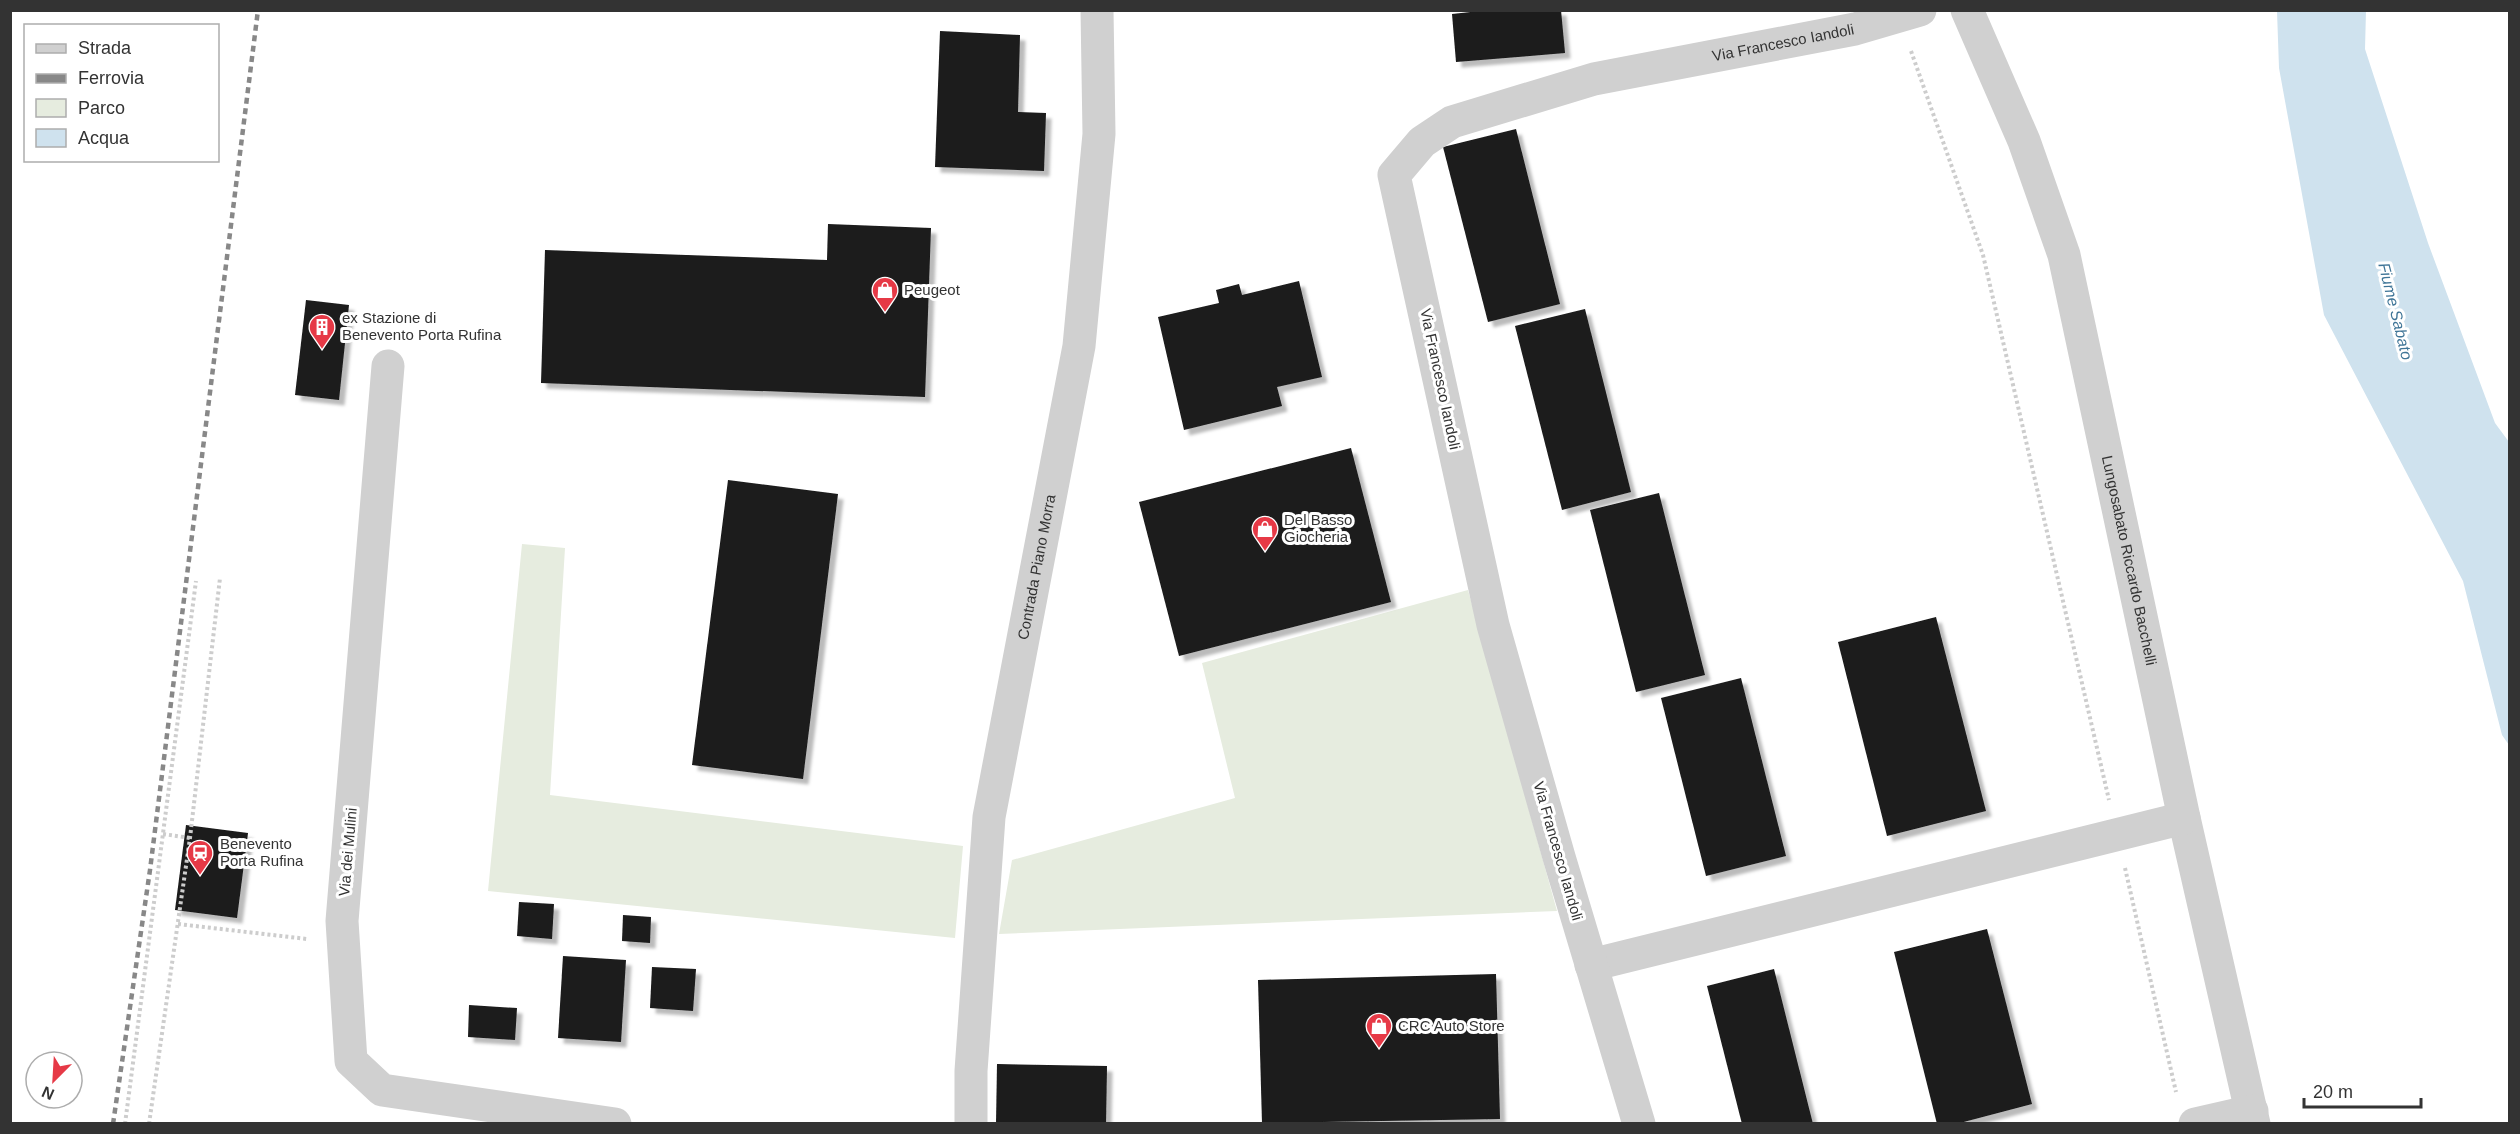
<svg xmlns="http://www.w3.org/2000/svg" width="2520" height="1134" font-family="Arial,sans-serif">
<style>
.green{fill:#e6ecdf}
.water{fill:#cfe2ee}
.building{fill:#1a1a1a;filter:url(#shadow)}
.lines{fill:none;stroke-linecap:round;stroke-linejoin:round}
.path{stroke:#cdcdcd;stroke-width:4;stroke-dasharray:3 3;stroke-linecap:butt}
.minor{stroke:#d0d0d0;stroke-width:33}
.rail{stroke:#888;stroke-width:4.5;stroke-dasharray:6 4.5;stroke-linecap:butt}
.labels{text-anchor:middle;stroke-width:6;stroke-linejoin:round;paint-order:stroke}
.street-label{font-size:15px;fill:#333;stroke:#fff}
.poi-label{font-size:15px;fill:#333;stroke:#fff;text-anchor:start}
.water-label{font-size:16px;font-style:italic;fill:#3f7597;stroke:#fff}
</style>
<defs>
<filter id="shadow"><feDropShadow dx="5.5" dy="5.5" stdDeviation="1.5" flood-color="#0004"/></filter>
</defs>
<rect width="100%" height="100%" fill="#fff"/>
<g class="green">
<polygon points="522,544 565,548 550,795 963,846 955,938 488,891"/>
<polygon points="1468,590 1557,911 999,934 1012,860 1235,798 1202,663"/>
</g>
<polygon class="water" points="2277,11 2366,11 2365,49 2428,243 2495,423 2509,442 2509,745 2502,735 2463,581 2324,315 2279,68"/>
<g class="building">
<polygon points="1489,10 1561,10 1565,53 1456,62 1452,14"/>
<polygon points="940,31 1020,35 1018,112 1046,113 1044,171 935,167"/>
<polygon points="1516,129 1560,304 1488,322 1443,147"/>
<polygon points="828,224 931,228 925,397 541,383 545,250 827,260"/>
<polygon points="1299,281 1322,377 1277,387 1282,406 1184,430 1158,317 1219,303 1216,290 1239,284 1242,295"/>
<polygon points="306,300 349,305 339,400 295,395"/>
<polygon points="1585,309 1631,492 1562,510 1515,326"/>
<polygon points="1351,448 1391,602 1179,656 1139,502"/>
<polygon points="728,480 838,494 803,779 692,765"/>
<polygon points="1659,493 1705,675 1636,692 1590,510"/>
<polygon points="1936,617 1986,811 1887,836 1838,642"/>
<polygon points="1741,678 1786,856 1706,876 1661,698"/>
<polygon points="186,825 248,833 237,918 175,910"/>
<polygon points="519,902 554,904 552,939 517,936"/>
<polygon points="623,915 651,917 650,943 622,941"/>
<polygon points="1987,929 2032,1104 1956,1124 1937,1124 1894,952"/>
<polygon points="563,956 626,960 621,1042 558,1038"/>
<polygon points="652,967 696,969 693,1011 650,1008"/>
<polygon points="1774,969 1813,1124 1742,1124 1707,986"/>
<polygon points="1496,974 1500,1119 1262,1123 1258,980"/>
<polygon points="469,1005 517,1008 515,1040 468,1037"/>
<polygon points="997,1064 1107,1066 1106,1124 996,1124"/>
</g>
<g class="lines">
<g class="path">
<polyline points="1911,51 1983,255 2109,800"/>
<polyline points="163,834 190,838"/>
<polyline points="2125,868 2176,1092"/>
<polyline points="178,924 307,939"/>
<polyline points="125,1124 196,581"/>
<polyline points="149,1124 190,838 220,578"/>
</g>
<g class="minor">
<path id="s1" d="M1967 10 2024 141 2064 255 2184 818 2254 1124"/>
<polyline points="388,366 342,921 351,1061 382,1090 615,1124"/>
<polyline points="1591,965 2184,818"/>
<path id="s2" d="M971 1124V1071L989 817 1079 346 1099 134 1097 10"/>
<path id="s3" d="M1639 1124 1559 857 1493 625 1394 175 1422 142 1452 122 1594 79 1855 29 1920 10"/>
<polyline points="2195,1124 2252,1111"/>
</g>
<polyline class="rail" points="113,1124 150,870 258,10"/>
</g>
<defs>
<g id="shop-pin" transform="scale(1.35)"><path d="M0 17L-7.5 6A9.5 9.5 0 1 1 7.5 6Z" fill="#e63946" stroke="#fff"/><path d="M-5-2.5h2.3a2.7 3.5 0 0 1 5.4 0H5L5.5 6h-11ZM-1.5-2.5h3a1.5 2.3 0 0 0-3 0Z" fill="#fff"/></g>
<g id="building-pin" transform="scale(1.35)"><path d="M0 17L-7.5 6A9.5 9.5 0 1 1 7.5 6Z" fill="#e63946" stroke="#fff"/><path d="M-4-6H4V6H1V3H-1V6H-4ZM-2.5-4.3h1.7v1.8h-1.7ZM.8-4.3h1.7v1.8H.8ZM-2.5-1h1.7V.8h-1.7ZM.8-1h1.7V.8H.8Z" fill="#fff"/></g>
<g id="station-pin" transform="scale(1.35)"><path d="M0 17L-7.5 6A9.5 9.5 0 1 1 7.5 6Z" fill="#e63946" stroke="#fff"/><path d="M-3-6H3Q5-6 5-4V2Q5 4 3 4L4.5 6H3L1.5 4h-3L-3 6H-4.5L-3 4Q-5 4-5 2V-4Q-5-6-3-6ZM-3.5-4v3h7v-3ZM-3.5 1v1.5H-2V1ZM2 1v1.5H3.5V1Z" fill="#fff"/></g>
</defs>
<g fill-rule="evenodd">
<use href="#shop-pin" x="885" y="290"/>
<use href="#building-pin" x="322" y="327"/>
<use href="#shop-pin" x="1265" y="529"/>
<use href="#station-pin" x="200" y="853"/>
<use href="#shop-pin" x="1379" y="1026"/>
</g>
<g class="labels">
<g class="street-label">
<text dy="5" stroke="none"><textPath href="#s3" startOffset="1401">Via Francesco Iandoli</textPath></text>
<text transform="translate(1440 379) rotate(78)" y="5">Via Francesco Iandoli</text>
<text dy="5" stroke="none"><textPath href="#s1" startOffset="576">Lungosabato Riccardo Bacchelli</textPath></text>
<text dy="5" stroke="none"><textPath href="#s2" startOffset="562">Contrada Piano Morra</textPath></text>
<text transform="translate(1558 851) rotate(74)" y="5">Via Francesco Iandoli</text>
<text transform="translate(348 852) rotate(-85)" y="5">Via dei Mulini</text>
</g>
<g class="poi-label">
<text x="904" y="295">Peugeot</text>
<text x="342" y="323">ex Stazione di<tspan x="342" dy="17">Benevento Porta Rufina</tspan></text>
<text x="1284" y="525">Del Basso<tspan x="1284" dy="17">Giocheria</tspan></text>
<text x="220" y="849">Benevento<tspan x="220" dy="17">Porta Rufina</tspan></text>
<text x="1398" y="1031">CRC Auto Store</text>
</g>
<g class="water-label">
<text transform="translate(2396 311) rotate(76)" y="6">Fiume Sabato</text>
</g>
</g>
<rect width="2520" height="1134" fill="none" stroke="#333333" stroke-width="24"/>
<rect x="24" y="24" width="195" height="138" fill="#ffffff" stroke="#adadad" stroke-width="1.5"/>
<rect x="36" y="44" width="30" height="9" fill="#d0d0d0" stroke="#adadad" stroke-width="1.5"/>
<text x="78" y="54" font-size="18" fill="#333333">Strada</text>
<rect x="36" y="74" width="30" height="9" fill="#888888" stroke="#adadad" stroke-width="1.5"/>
<text x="78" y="84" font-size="18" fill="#333333">Ferrovia</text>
<rect x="36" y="99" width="30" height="18" fill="#e6ecdf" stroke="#adadad" stroke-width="1.5"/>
<text x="78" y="114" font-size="18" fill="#333333">Parco</text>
<rect x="36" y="129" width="30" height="18" fill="#cfe2ee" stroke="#adadad" stroke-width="1.5"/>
<text x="78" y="144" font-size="18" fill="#333333">Acqua</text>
<g transform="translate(54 1080) rotate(204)"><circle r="28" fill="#ffffff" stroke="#adadad" stroke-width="1.5"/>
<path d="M0-4.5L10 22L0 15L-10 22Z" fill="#e63946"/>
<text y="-9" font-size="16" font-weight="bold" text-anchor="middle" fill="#333333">N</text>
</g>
<path d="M2304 1098v9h117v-9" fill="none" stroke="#333333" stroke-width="3"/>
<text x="2313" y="1098" font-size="18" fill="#333333" stroke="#ffffff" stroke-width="4.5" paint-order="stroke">20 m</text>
</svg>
